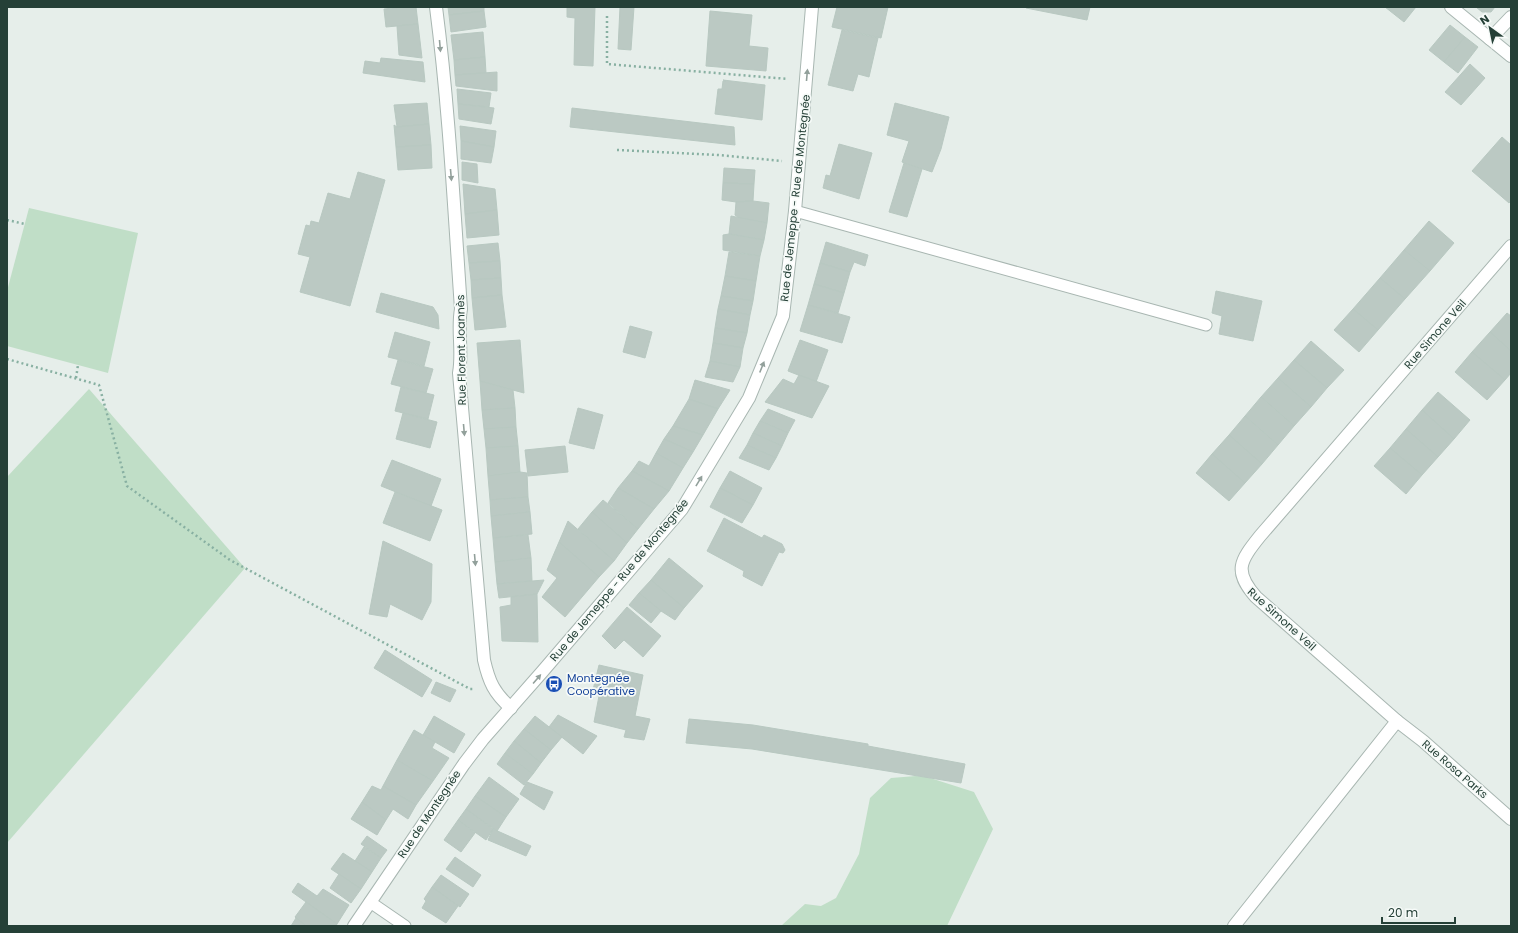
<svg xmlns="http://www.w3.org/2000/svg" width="1518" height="933" font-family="Poppins,sans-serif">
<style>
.green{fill:#c0dec7}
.building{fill:#bbc9c3;stroke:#b8c8c1}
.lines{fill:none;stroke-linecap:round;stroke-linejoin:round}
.service-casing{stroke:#a8b6b1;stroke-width:13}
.minor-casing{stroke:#a8b6b1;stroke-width:14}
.path{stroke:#88b0a2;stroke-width:2.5;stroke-dasharray:2 3;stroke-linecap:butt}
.service{stroke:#fff;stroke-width:11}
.minor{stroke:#fff;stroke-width:12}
.oneway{fill:#92a09b}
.labels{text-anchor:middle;stroke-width:3.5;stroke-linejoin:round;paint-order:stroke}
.street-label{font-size:11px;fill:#254037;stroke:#f6faf8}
.transit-label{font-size:11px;fill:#164399;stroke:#f6faf8;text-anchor:start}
</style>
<rect width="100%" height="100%" fill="#e6eeea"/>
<g class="green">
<polygon points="29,208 138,233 108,373 7,346 7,291"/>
<polygon points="89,389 245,568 7,843 7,477"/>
<polygon points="916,776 927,777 974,792 993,829 947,926 781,926 805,904 821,906 836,898 859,854 870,798 891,778"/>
</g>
<g class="building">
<polygon points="401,7 416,7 418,24 386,27 384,9"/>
<polygon points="448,7 484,7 484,11 449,15"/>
<polygon points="567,7 595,7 593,66 574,65 575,18 567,17"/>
<polygon points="620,7 634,7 631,50 618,49"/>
<polygon points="837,7 888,7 881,38 832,27"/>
<polygon points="1026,7 1090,7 1087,20 1026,8"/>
<polygon points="1385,7 1416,7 1404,22"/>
<polygon points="1476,7 1495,7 1491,12 1482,12"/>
<polygon points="484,11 486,27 451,32 449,15"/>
<polygon points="710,11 752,15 749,46 768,48 766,71 706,66"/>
<polygon points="418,24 422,58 399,55 397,26"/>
<polygon points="1450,25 1465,37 1444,62 1429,50"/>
<polygon points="842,30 878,38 869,77 858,74 853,91 828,85"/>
<polygon points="483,32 485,57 454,60 451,35"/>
<polygon points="1465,37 1478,47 1458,73 1444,62"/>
<polygon points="485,57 486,73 455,75 454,60"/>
<polygon points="381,58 423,62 425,82 363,73 365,61 380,63"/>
<polygon points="1470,64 1485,78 1461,105 1445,92"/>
<polygon points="497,72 497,91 456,86 455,75"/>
<polygon points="723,80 765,85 762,120 715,114 718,89 722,89 723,81 726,81"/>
<polygon points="457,89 491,93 489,107 458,104"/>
<polygon points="427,103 429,124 397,127 394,105"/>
<polygon points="895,103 949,117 941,149 932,172 902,162 909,141 887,135"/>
<polygon points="458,104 494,108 491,124 459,119"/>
<polygon points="572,108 734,127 735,145 570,127"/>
<polygon points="429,124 431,145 396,147 394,125 397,127"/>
<polygon points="460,126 496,131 494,147 461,141"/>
<polygon points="1502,137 1511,145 1511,201 1509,203 1472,171"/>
<polygon points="461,141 494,147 491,163 461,159"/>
<polygon points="839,144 872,153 859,199 823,188 826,175 830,176"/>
<polygon points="431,145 432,168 398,170 396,147"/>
<polygon points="462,162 477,164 478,183 462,180"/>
<polygon points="904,163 922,169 907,217 889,212"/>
<polygon points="724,168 755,170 754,184 723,183"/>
<polygon points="358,172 385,180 350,306 300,292 310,257 298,254 306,225 310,226 311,221 319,223 328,193 350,199"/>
<polygon points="723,183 754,184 753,201 736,202 722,200"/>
<polygon points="463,184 495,189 497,210 465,214"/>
<polygon points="753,201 769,203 767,223 739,218 735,215 736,202"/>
<polygon points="497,210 499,235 467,238 465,214"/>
<polygon points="731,216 767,223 764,240 729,234"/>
<polygon points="1429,221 1454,243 1430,271 1404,250"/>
<polygon points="729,234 764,240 760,256 723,250 723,235"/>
<polygon points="826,242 868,255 865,266 854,262 850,272 820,263"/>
<polygon points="498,243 500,261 469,263 467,246"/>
<polygon points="1404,250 1430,271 1405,299 1380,278"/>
<polygon points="729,252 760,256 756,281 725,276"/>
<polygon points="500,261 501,278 471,280 469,263"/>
<polygon points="820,263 850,272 844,293 814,284"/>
<polygon points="725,276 756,281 753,301 721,296"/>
<polygon points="501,278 502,295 472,298 471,280"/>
<polygon points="1380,278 1405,299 1378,330 1353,309"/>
<polygon points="814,284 844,293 838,313 808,305"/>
<polygon points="1216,291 1262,301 1253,341 1219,334 1222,316 1212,313"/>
<polygon points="381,293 433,307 438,315 439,329 376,312"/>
<polygon points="502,295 506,327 475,330 472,298"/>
<polygon points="721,296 753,301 750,315 718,309"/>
<polygon points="808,305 850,317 842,343 800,331"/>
<polygon points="718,309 750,315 747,333 715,328"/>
<polygon points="1353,309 1378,330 1359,352 1334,330"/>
<polygon points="1507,313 1511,316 1511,351 1490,332"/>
<polygon points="630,326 652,332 645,358 623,352"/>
<polygon points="715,328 747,333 743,348 713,343"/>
<polygon points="395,332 430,342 424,366 388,357"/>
<polygon points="1490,332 1511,351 1511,373 1505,380 1472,352"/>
<polygon points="520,340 524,393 480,381 477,343"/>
<polygon points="800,340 828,350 816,382 788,371"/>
<polygon points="1311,341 1344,370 1327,388 1294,360"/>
<polygon points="713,343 743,348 740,367 710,361"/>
<polygon points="1472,352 1505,380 1487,400 1455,372"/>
<polygon points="398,360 433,369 426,393 391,384"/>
<polygon points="1294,360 1327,388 1311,407 1278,378"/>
<polygon points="710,361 740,367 733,382 705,377"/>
<polygon points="799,375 829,386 812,418 765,402 783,379 794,384"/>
<polygon points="1278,378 1311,407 1294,426 1261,397"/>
<polygon points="695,380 730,390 718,409 689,399"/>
<polygon points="480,381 513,390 515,408 482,410"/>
<polygon points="401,387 434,395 428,419 395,411"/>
<polygon points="1438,392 1470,420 1454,439 1422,410"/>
<polygon points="1261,397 1294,426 1278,445 1245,416"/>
<polygon points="689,399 718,409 703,435 673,426"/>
<polygon points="515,408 516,427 484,429 482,410"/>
<polygon points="578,408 603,415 594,449 569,443"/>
<polygon points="768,409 795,420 788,433 760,421"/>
<polygon points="1422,410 1454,439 1438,457 1406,429"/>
<polygon points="403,413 437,422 430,448 396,439"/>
<polygon points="1245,416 1278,445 1262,464 1229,435"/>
<polygon points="760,421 788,433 782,446 753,433"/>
<polygon points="673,426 703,435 693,452 664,439"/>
<polygon points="516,427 518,446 486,448 484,429"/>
<polygon points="1406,429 1438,457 1422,475 1390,448"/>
<polygon points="753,433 782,446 776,458 747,445"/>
<polygon points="1229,435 1262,464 1245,483 1212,454"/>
<polygon points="664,439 693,452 683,468 656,453"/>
<polygon points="747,445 776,458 769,470 739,458"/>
<polygon points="518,446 520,472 488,476 486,448"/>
<polygon points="565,446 568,472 528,476 525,450"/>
<polygon points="1390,448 1422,475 1406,494 1374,466"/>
<polygon points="656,453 683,468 669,491 632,471 639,461 649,466"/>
<polygon points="1212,454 1245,483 1229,501 1196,473"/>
<polygon points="392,460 441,479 431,506 381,486"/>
<polygon points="632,471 669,491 654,509 618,488"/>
<polygon points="730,471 762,488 753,505 720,488"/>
<polygon points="520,472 527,473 528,497 490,500 488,476"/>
<polygon points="618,488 654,509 638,529 608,503"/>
<polygon points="720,488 753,505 742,523 710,507"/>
<polygon points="395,492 442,510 430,541 383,523"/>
<polygon points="528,497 530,512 491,516 490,500"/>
<polygon points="603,500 638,529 627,543 592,512"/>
<polygon points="530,512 532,534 493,538 491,516"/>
<polygon points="592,512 627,543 614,561 578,529"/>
<polygon points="724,518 762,538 764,535 782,544 785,550 783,553 779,552 762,586 743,576 744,571 707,551"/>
<polygon points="568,521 614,561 599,577 559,542"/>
<polygon points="528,535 531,558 495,562 493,538"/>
<polygon points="383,541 432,564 431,602 422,620 390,604 387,617 369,614"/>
<polygon points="559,542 599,577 565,617 542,597 557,578 547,570"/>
<polygon points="531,558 532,581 497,584 495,562"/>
<polygon points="669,558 703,586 684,608 651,580"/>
<polygon points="544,580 537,594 499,598 497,584"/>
<polygon points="651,580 684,608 675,620 661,611 639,593"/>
<polygon points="639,593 661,611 651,623 629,605"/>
<polygon points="537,594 538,642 502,641 500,607 511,605 511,597"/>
<polygon points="627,607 661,636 643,657 624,640 615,649 602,636"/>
<polygon points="385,650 432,680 422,697 374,668"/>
<polygon points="599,665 643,675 635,716 650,719 644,740 624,737 626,730 594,722 599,696 592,694"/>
<polygon points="436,682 456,690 450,702 431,693"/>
<polygon points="558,715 597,736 583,754 549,727"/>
<polygon points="434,716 465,734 454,753 423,735"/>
<polygon points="535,716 562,737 551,750 524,729"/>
<polygon points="689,719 753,725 868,744 868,746 965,764 961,783 752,749 686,743"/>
<polygon points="524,729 551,750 541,763 514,741"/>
<polygon points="414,730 435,742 432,748 449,758 433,781 397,760"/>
<polygon points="514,741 541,763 533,774 505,753"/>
<polygon points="505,753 533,774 524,785 497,764"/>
<polygon points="397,760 433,781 416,805 383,786"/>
<polygon points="489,777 519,799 506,817 475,796"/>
<polygon points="527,782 553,792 544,810 520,794"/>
<polygon points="372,786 381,790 383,786 416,805 408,819 393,809 386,820 362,802"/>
<polygon points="475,796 506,817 497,831 466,809"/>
<polygon points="362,802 386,820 377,835 351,819"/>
<polygon points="466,809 493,829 486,840 458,820"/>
<polygon points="458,820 475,833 461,852 444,840"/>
<polygon points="493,829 531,846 526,856 488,840"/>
<polygon points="367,836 387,850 381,858 361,844"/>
<polygon points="364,847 381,858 372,872 355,861"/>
<polygon points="343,853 372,872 361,889 331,869"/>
<polygon points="455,857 481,875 473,887 446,869"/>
<polygon points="339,874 361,889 351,903 330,888"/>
<polygon points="441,875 469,894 460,907 432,887"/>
<polygon points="298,883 317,896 323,889 349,905 337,924 292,892"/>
<polygon points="432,887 458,906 446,923 422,908 426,901 424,899"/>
<polygon points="306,902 337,924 336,926 306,926 296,918 295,917"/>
<polygon points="296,918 306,926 291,926"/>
</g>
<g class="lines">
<g class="service-casing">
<g id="service">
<polyline points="795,211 1206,325"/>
<polyline points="370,902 405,926"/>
</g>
</g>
<g class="minor-casing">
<g id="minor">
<path d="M436 7C449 107 454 208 461 309 457 330 463 351 459 373L484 660C489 682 494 693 511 708"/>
<polyline points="1451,7 1511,56"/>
<polyline points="1490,39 1511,17"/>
<polyline points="1397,721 1423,741 1511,819"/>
<polyline points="354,926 464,764 483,739 542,672 682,509 749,398 783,316 795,211 812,7"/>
<path d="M1234 926 1397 721 1256 597C1233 571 1240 561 1260 536L1511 246"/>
</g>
</g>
<g class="path">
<polyline points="607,16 607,64 788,79"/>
<polyline points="617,150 718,155 782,161"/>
<polyline points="7,220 25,224"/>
<polyline points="7,359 99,385 127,486 230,560 470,689 473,689"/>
<polyline points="76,378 78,365"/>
</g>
<use href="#service" class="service"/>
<use href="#minor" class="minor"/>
</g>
<defs><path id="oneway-solid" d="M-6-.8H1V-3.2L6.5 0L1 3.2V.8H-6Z"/></defs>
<g class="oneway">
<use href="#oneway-solid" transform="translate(440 46) rotate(85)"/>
<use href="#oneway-solid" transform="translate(807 75) rotate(-85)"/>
<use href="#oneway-solid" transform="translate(451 175) rotate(85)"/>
<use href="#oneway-solid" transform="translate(762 367) rotate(-68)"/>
<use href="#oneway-solid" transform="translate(464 430) rotate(85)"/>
<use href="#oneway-solid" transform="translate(699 481) rotate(-59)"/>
<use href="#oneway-solid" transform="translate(475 560) rotate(85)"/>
<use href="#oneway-solid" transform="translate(537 679) rotate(-49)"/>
</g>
<defs>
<g id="bus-disc" transform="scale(0.9)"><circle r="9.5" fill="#1a4fb4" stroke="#f6faf8"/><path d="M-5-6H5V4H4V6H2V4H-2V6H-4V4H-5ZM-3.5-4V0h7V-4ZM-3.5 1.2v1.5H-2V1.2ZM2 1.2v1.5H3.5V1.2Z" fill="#fff"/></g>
</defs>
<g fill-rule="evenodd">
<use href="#bus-disc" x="554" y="684"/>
</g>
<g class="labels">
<g class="street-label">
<text transform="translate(795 198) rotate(-84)" y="4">Rue de Jemeppe - Rue de Montegnée</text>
<text transform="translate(1435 334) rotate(-49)" y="4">Rue Simone Veil</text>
<text transform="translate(461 350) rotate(-91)" y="4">Rue Florent Joannès</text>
<text transform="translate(619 580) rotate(-50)" y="4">Rue de Jemeppe - Rue de Montegnée</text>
<text transform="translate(1282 619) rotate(42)" y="4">Rue Simone Veil</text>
<text transform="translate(1455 769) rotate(41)" y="4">Rue Rosa Parks</text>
<text transform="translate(429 814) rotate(-56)" y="4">Rue de Montegnée</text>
</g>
<g class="transit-label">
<text x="567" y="682">Montegnée<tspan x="567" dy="13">Coopérative</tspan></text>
</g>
</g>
<rect width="1518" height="933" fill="none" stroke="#254037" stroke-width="16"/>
<g transform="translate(1490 28) rotate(327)" stroke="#f6faf8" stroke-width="3" paint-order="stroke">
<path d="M0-3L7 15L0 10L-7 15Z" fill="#254037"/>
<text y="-6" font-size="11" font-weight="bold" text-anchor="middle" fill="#254037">N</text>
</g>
<path d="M1382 917v6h73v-6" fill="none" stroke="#254037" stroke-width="2"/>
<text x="1388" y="917" font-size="12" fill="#254037" stroke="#f6faf8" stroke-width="3" paint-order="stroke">20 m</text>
</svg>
